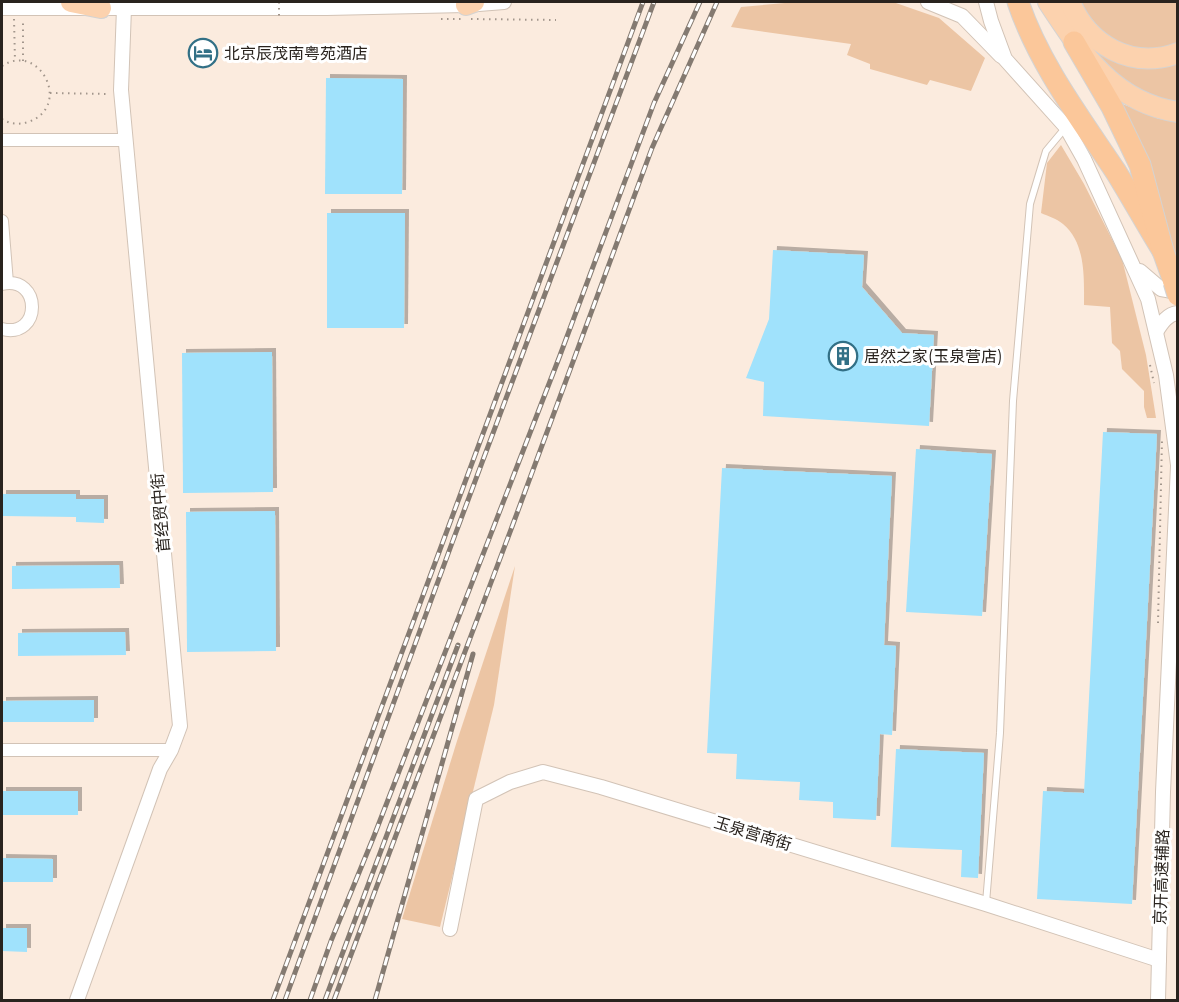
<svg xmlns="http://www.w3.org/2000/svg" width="1179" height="1002" font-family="Montserrat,'Noto Sans SC',sans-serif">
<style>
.green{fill:#ecc5a4}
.building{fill:#a0e2fc;filter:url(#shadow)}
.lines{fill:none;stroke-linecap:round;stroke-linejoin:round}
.service-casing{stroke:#d2c3b6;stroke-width:8}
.minor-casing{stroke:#d2c3b6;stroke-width:14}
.tertiary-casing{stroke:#d2c3b6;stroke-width:16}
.trunk-casing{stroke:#d4d3d2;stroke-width:22}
.motorway-casing{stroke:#d4d3d2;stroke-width:23}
.path{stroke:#a2968c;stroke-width:2;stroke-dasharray:1.5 4.5;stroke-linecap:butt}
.service{stroke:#fff;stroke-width:6}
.minor{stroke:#fff;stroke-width:12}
.tertiary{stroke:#fff;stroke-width:14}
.trunk{stroke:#fcd2ae;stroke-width:20}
.motorway{stroke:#fbc79a;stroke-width:21}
.rail-casing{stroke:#847a71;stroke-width:5}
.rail{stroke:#fff;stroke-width:3;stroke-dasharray:9;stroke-linecap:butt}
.motorway-bridge-casing{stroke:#d4d3d2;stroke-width:23;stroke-linecap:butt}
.path-bridge{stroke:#a2968c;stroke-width:2;stroke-dasharray:1.5 4.5;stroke-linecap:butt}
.motorway-bridge{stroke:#fbc79a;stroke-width:21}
.labels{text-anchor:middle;stroke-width:6;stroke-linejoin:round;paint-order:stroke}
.poi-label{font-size:16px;fill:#29231e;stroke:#fff;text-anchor:start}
.street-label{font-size:16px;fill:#29231e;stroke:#fff}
</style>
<defs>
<filter id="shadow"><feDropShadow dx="4" dy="-4" stdDeviation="0" flood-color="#0004"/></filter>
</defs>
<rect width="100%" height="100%" fill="#fbebde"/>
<g class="green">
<polygon points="796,2 893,2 939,18 985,58 971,91 930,80 927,85 870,69 870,64 847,55 851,44 731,27 741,7"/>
<path d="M1078 2H1177V44C1159 49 1130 52 1113 41 1099 31 1089 14 1078 2Z"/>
<polygon points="1096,50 1177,61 1177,107 1149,101 1091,54"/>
<polygon points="1113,100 1159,119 1177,120 1177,268"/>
<path d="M1061 145 1084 184 1122 259 1146 355 1156 418H1147L1144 407V391L1122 369 1120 351 1112 343 1110 307 1084 305C1084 278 1086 243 1063 224 1057 219 1048 216 1041 213L1047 163Z"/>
<polygon points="515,566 494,705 440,927 402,919 457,741"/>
</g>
<g class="building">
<polygon points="326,78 403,79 402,194 325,194"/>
<polygon points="327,213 405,213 404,328 327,328"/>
<polygon points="773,250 864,255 862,287 902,333 934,335 929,426 763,416 764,382 746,378 769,319"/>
<polygon points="272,352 273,492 183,493 182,353"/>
<polygon points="1103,432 1157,434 1132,904 1037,899 1043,791 1084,793"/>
<polygon points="916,449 992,454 982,616 906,612"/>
<polygon points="722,468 892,476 884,645 896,646 892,735 880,734 876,820 833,818 833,802 799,800 800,782 736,779 737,754 707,753"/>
<polygon points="2,494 76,494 76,499 104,499 104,523 76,522 76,517 2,516"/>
<polygon points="275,511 276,651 187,652 186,512"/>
<polygon points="119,565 120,588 12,589 12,566"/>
<polygon points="125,632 126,655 18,656 18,633"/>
<polygon points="94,700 94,722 2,722 2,701"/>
<polygon points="896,749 984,753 978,878 961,877 962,850 891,847"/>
<rect x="2" y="791" width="76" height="24"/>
<polygon points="2,858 53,859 53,882 2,882"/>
<polygon points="2,928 27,928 27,952 2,951"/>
</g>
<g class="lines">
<g class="service-casing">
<polyline id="service" points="986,903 1000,733 1013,401 1030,204 1046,151 1066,127"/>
</g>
<g class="minor-casing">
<g id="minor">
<polyline points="2,140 125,140"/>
<polyline points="2,221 7,283"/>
<path d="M2 284C42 275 42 339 2 329"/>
<polyline points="2,750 171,750"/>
</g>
</g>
<g class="tertiary-casing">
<g id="tertiary">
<polyline points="928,2 962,16 1001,56"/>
<polyline points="986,2 991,21 1005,59 1066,127 1084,159 1148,299 1166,375 1178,465"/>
<polyline points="2,8 327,8 466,5 504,2"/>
<polyline points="1140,271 1161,289 1178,292"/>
<path d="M1156 332C1161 324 1167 314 1178 313"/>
<polyline points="450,929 476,799 510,782 543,772 601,787 986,904 1159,960"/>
<polyline points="77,1000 160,769 171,750 180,726 121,90 124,8"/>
<polyline points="1158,1000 1163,792 1178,466"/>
</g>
</g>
<g class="trunk-casing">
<g id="trunk">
<polyline points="71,2 101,8"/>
<path d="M1048 2C1081 52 1113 103 1178 112"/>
<path d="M1070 2C1088 45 1131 70 1178 53"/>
<polyline points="466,5 474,2"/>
</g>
</g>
<g class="motorway-casing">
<g id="motorway">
<path d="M1018 2C1039 64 1080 118 1116 172 1132 198 1147 225 1163 251"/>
<polyline points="1074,42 1112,107 1140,165 1163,251 1174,282"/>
</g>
</g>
<g class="path">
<polyline points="14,19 15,61"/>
<polyline points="441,19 462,19"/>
<polyline points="471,19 556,20"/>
<polyline points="23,61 23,19"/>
<path d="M2 66C40 41 73 107 28 122 19 125 9 124 2 119"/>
<polyline points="50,93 110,94"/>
<polyline points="1150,365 1154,383"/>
<polyline points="1158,623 1162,439"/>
</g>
<use href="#service" class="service"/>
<use href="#minor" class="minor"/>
<use href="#tertiary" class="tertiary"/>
<use href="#trunk" class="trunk"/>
<use href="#motorway" class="motorway"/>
<g class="rail-casing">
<g id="rail">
<polyline points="273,1000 643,2"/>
<polyline points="285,1000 452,543 654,2"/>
<polyline points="310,1000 331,941 374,836 559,358 654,103 700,2"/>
<polyline points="325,1000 458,645"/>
<polyline points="334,1000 513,524 652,148 717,2"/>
<polyline points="375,1000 473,654"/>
</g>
</g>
<use href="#rail" class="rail"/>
<g class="motorway-bridge-casing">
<polyline id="motorway-bridge" points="1174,282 1178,295"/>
</g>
<polyline class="path-bridge" points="279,2 279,18"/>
<use href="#motorway-bridge" class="motorway-bridge"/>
</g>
<defs>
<g id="hotel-ring" transform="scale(1.5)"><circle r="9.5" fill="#fff" stroke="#327086" stroke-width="1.5"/><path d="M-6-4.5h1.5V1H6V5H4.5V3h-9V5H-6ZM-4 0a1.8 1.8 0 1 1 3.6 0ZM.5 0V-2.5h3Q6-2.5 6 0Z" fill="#327086"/></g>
<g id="building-ring" transform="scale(1.5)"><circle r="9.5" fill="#fff" stroke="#327086" stroke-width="1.5"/><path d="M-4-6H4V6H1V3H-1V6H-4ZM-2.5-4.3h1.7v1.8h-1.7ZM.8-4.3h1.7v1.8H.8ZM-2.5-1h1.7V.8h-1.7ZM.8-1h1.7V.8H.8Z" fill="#327086"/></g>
</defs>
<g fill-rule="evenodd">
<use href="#hotel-ring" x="203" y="53"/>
<use href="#building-ring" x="843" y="356"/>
</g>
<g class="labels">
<g class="poi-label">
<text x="224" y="59">北京辰茂南粤苑酒店</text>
<text x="864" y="362">居然之家(玉泉营店)</text>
</g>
<g class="street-label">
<text transform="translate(160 513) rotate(-95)" y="6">首经贸中街</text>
<text transform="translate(753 833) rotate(17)" y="6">玉泉营南街</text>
<text transform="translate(1161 877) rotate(-88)" y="6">京开高速辅路</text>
</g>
</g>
<rect width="1179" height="1002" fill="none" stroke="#29231e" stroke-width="6"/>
</svg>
